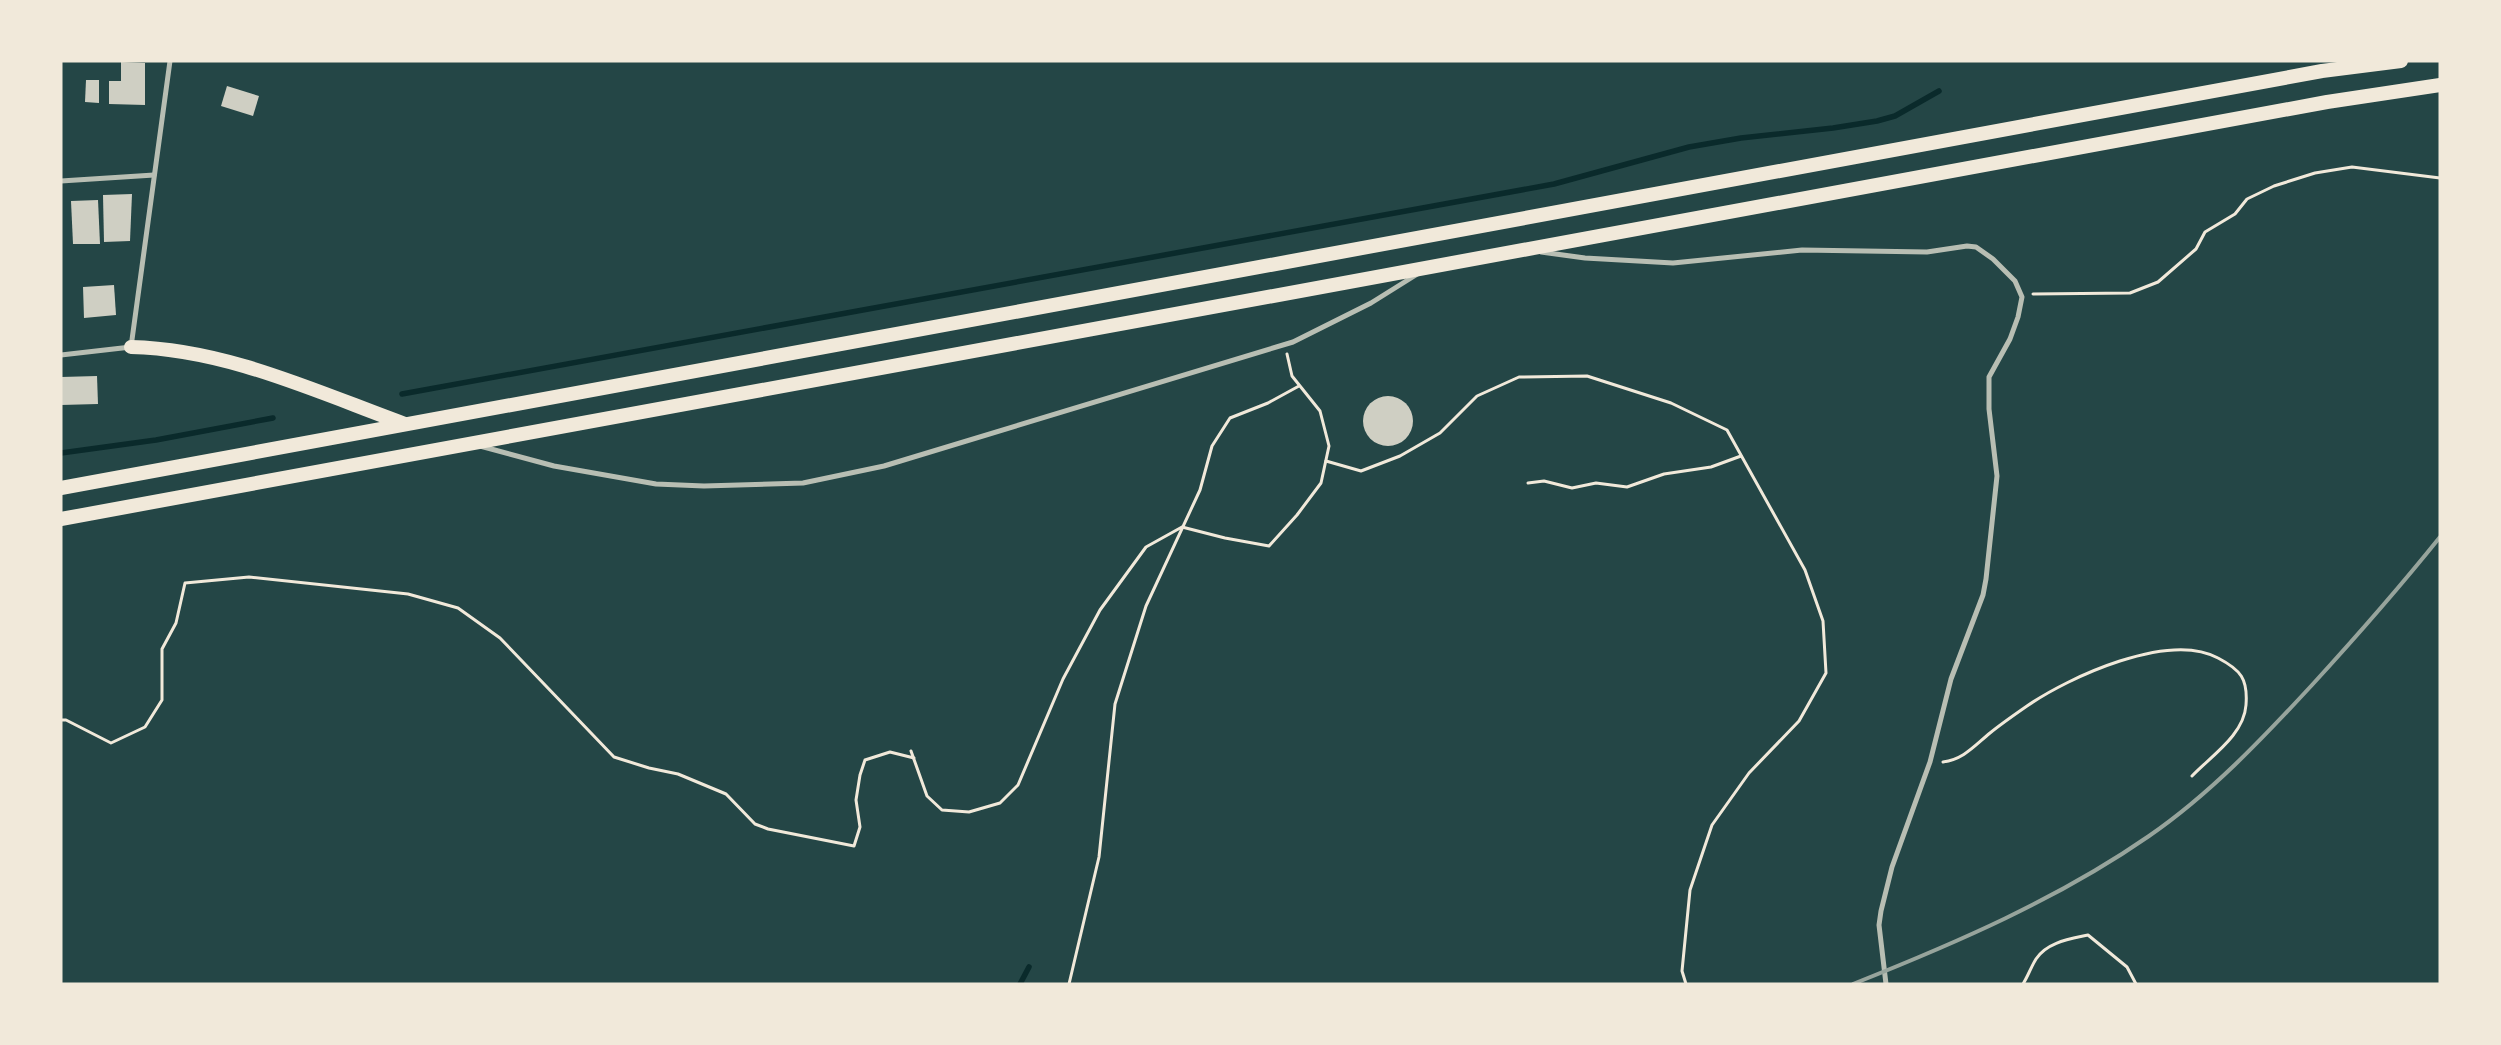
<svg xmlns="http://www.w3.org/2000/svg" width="2501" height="1045" font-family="'Fira Sans Condensed',sans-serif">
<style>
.green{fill:#244646}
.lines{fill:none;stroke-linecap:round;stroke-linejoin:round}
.stream{stroke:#0a2a2b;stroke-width:5.5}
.building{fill:#cfcfc3}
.path{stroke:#f1e9da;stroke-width:3}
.minor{stroke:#b8beb3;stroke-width:5}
.trunk{stroke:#f1e9da;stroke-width:14}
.rail{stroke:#97a49c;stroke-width:4}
</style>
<rect width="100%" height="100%" fill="#0f3d3e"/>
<rect class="green" x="61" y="61" width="2379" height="923"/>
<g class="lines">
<g class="stream">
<polyline points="402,394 1554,184 1689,147 1741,138 1833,128 1877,121 1895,116 1939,91"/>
<polyline points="61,453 156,440 273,418"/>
<polyline points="1020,984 1029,967"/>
</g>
</g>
<g class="building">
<polygon points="121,62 145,63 145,105 109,104 109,81 121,81"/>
<polygon points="86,80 99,80 99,103 85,102"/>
<polygon points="227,86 259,96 253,116 221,106"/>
<polygon points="132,194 130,241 104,242 103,195"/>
<polygon points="98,200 100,244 73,244 71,201"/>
<polygon points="114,285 116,315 84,318 83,287"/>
<polygon points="97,376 98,404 61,405 61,377"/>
<circle cx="1388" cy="421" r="25"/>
</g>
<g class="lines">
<g class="path">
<polyline points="2033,294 2130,293 2158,282 2196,249 2205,232 2235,214 2247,199 2274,186 2315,173 2352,167 2440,178"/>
<polyline points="1326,461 1361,471 1400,456 1440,433 1477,396 1519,377 1587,376 1671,403 1727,430 1805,570 1823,621 1826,673 1799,721 1749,773 1712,825 1690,890 1682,971 1686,984"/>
<polyline points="1528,483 1544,481 1572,488 1596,483 1627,487 1664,474 1711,467 1741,456"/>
<polyline points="61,720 66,720 111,743 145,727 162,700 162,649 176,623 185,583 249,577 408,594 458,608 500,638 614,757 649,768 678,774 726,794 755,824 768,829 854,846 860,827 856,800 860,775 865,760 890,752 914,758"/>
<polyline points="911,751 927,796 942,810 969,812 1000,803 1018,785 1063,679 1100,610 1146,547 1182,527 1225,538 1269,546 1297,515 1321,483 1329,446 1320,411 1292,376 1287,354"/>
<path d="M1943 762C1964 759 1974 746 1990 733 2001 724 2014 715 2027 706 2069 677 2169 631 2218 658 2241 670 2248 679 2246 705 2244 735 2211 756 2192 776"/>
<polyline points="1069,984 1099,857 1115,704 1146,606 1200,490 1212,446 1230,418 1268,403 1299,386"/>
<path d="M2023 984C2028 976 2031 967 2036 959 2047 942 2070 939 2088 935L2127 967 2136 984"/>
</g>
<g class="minor">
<polyline points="61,181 154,175"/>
<polyline points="1541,252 1585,258 1673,263 1802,250 1927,252 1967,246 1976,247 1993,259 2015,281 2022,297 2018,317 2010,339 1989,377 1989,409 1997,476 1986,579 1983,595 1951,679 1930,762 1892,867 1881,911 1879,925 1886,984"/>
<polyline points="61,355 131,347 170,61"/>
<polyline points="480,446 554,466 656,484 704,486 803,483 884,466 1293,342 1371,303 1419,273"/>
</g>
<g class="trunk">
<path d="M131 347C226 349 317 392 405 424"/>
<polyline points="61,488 2322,71 2401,61"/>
<polyline points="61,519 2327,102 2440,85"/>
</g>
<path class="rail" d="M1853 984C1956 943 2058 899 2149 836 2210 794 2262 739 2312 685 2356 637 2399 588 2440 537"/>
</g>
<rect width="2501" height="1045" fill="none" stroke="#f1e9da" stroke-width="125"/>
</svg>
